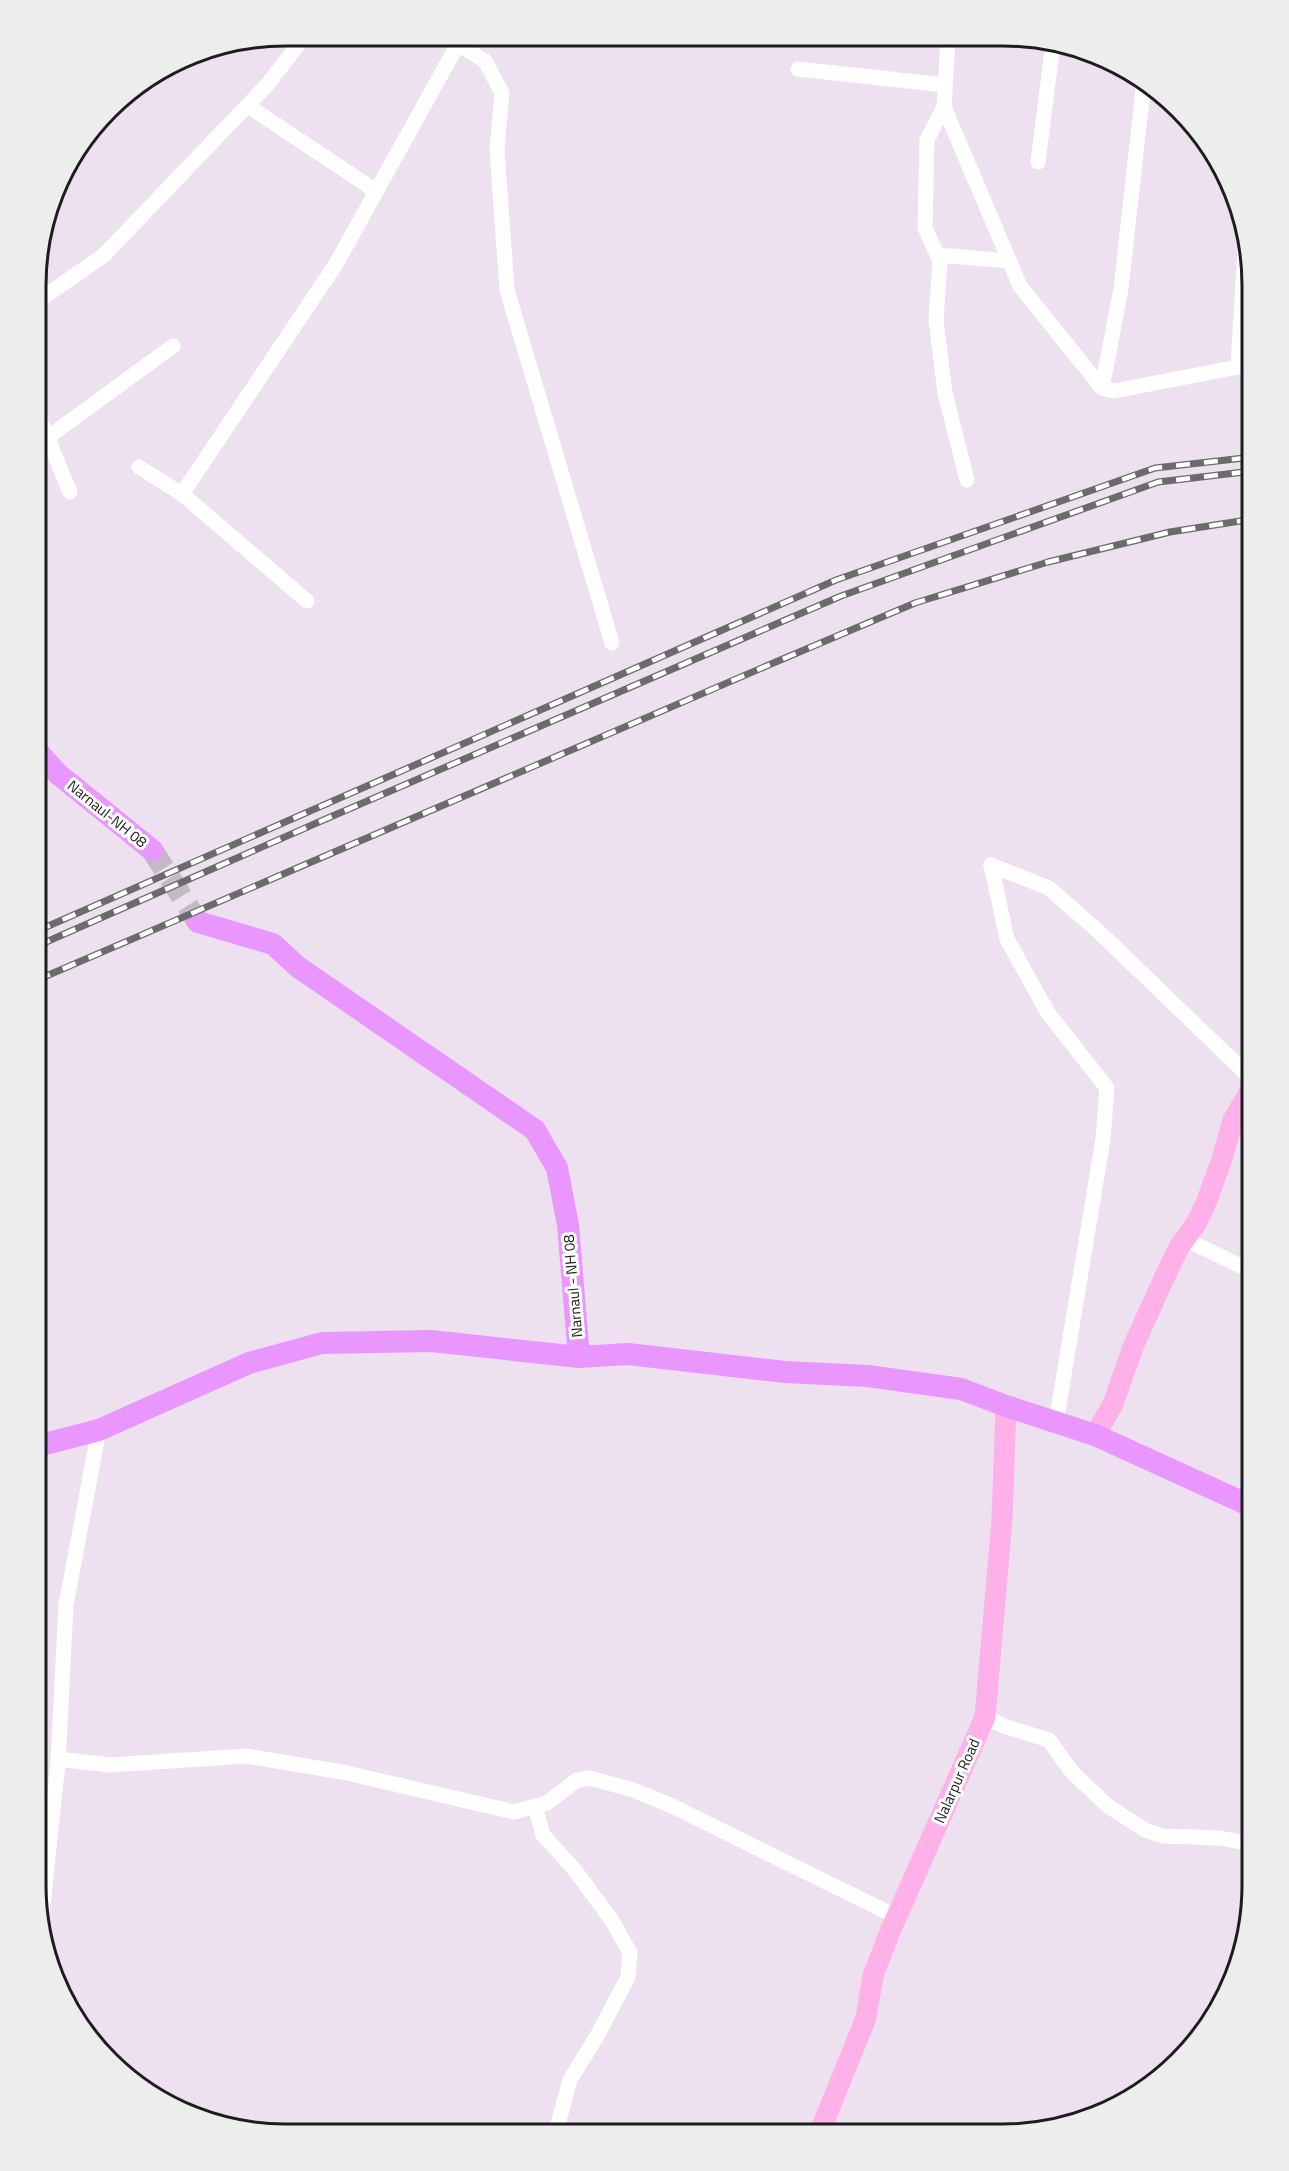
<svg xmlns="http://www.w3.org/2000/svg" width="1289" height="2171" font-family="'Titillium Web',sans-serif">
<style>
.lines{fill:none;stroke-linecap:round;stroke-linejoin:round}
.primary-tunnel{stroke:#c3bac5;stroke-width:22;stroke-dasharray:22 11;stroke-linecap:butt}
.street{stroke:#fff;stroke-width:15}
.secondary{stroke:#fdb1e8;stroke-width:21}
.primary{stroke:#e996ff;stroke-width:22}
.rail-casing{stroke:#6b6b6b;stroke-width:7}
.rail{stroke:#fff;stroke-width:4.5;stroke-dasharray:14;stroke-linecap:butt}
.labels{text-anchor:middle;stroke-width:6;stroke-linejoin:round;paint-order:stroke}
.street-label{font-size:15px;fill:#1d1d1d;stroke:#fff}
.rim{fill:none;stroke:#1d1d1d;stroke-width:3}
</style>
<rect width="100%" height="100%" fill="#ede1ef"/>
<g class="lines">
<polyline class="primary-tunnel" points="152,850 198,922"/>
<g class="street">
<polyline points="445,36 485,61 502,93 497,150 507,290 612,643"/>
<polyline points="948,38 944,107 1020,286 1102,388 1114,391 1253,364"/>
<polyline points="798,69 945,85"/>
<polyline points="248,106 376,191"/>
<polyline points="944,107 927,140 925,228 940,261 936,320 945,393 967,480"/>
<polyline points="1038,162 1053,43"/>
<polyline points="937,255 1010,261"/>
<polyline points="38,301 104,255 267,85 305,36"/>
<polyline points="1238,367 1245,247"/>
<polyline points="1102,388 1121,289 1144,81"/>
<polyline points="38,415 70,492"/>
<polyline points="47,438 173,346"/>
<polyline points="139,467 182,494 307,601"/>
<polyline points="182,494 336,264 458,44"/>
<polyline points="991,865 1007,939 1048,1013 1107,1088 1103,1139 1056,1423"/>
<polyline points="991,865 1049,888 1098,931 1253,1080"/>
<polyline points="1185,1239 1253,1272"/>
<polyline points="985,1717 1004,1726 1049,1740 1072,1772 1108,1806 1145,1830 1162,1836 1220,1838 1252,1844"/>
<polyline points="58,1763 66,1760 110,1765 247,1756 347,1773 514,1812 547,1803 577,1780 590,1778 633,1790 670,1805 897,1917"/>
<polyline points="535,1806 543,1835 574,1869 613,1922 630,1953 628,1977 597,2036 570,2080 558,2124 558,2134"/>
<polyline points="42,1914 58,1763 66,1605 99,1430"/>
</g>
<g class="secondary">
<polyline points="1095,1435 1113,1404 1133,1347 1166,1274 1179,1247 1197,1222 1206,1203 1222,1159 1233,1120 1253,1086"/>
<polyline points="819,2134 866,2018 873,1976 889,1934 985,1717 1002,1520 1006,1406"/>
</g>
<g class="primary">
<polyline points="37,751 58,774 152,850"/>
<polyline points="198,922 273,944 298,967 535,1130 557,1168 568,1225 579,1357"/>
<polyline points="37,1446 99,1430 249,1363 322,1343 431,1341 579,1357 628,1354 785,1372 868,1376 961,1389 1006,1406 1095,1435 1253,1507"/>
</g>
<g class="rail-casing">
<g id="rail">
<polyline points="37,931 836,580 1155,468 1253,457"/>
<polyline points="37,946 328,818 841,596 1158,482 1253,471"/>
<polyline points="37,980 771,664 915,603 1048,562 1170,532 1253,519"/>
</g>
</g>
<use href="#rail" class="rail"/>
</g>
<g class="labels">
<g class="street-label">
<text transform="translate(107 814) rotate(39)" y="5">Narnaul-NH 08</text>
<text transform="translate(573 1286) rotate(-95)" y="5">Narnaul - NH 08</text>
<text transform="translate(957 1781) rotate(-66)" y="5">Nalarpur Road</text>
</g>
</g>
<path d="M0 0H1289V2171H0ZM285 46H1003A239 239 0 0 1 1242 285V1885A239 239 0 0 1 1003 2124H285A239 239 0 0 1 46 1885V285A239 239 0 0 1 285 46Z" fill="#ededed" fill-rule="evenodd"/>
<path class="rim" d="M285 46H1003A239 239 0 0 1 1242 285V1885A239 239 0 0 1 1003 2124H285A239 239 0 0 1 46 1885V285A239 239 0 0 1 285 46Z"/>
</svg>
